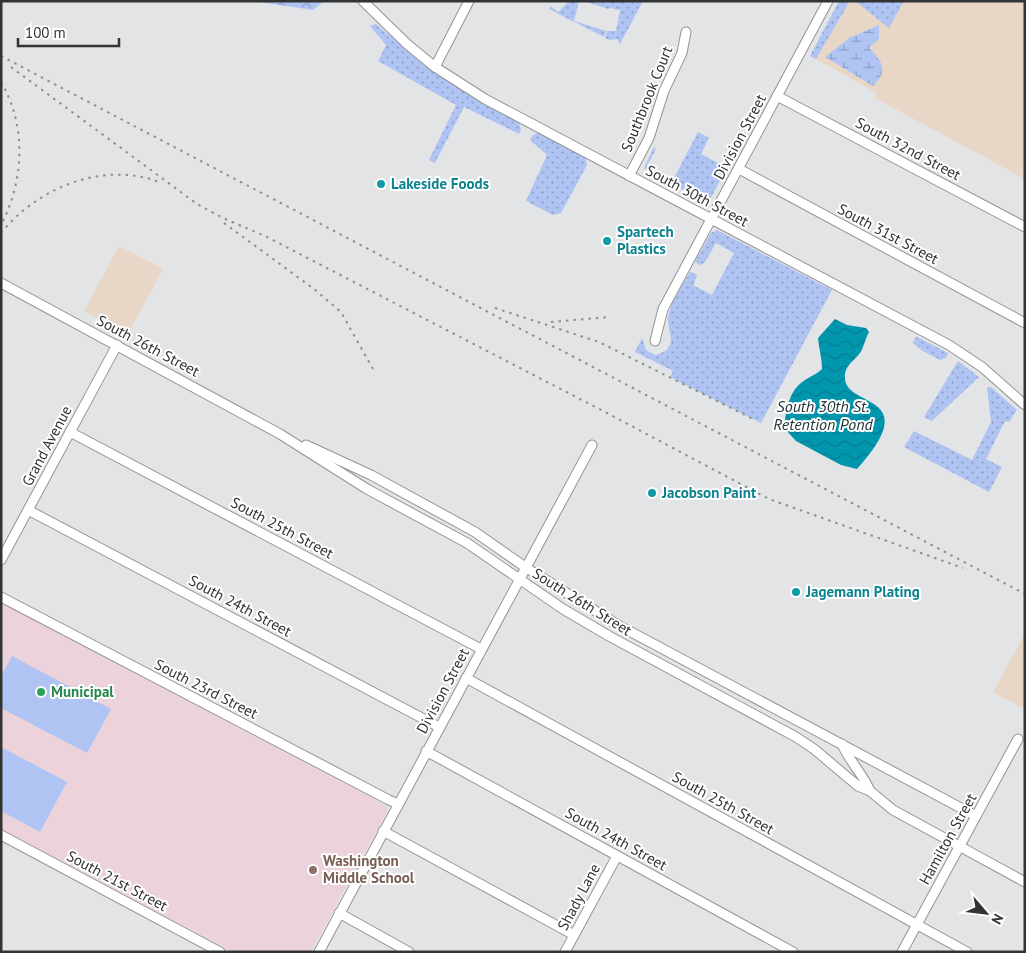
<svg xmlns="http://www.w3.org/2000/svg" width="1026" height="953" font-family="'PT Sans',sans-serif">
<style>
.commercial{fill:#e8d7c6}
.education{fill:#ecd3db}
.grass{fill:url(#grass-dots)}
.forest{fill:url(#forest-crowns)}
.wetland{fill:url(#wetland-marsh)}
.pitch{fill:#afc4f3}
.water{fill:url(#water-waves)}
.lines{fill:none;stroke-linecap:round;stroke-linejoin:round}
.minor-casing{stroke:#939495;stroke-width:11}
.minor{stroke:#fff;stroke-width:9}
.rail{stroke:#8e8f8f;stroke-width:2;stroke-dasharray:2.5 5;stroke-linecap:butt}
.culture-dot{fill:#0f9aa8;stroke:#fff;stroke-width:2}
.leisure-dot{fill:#2e9e5b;stroke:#fff;stroke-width:2}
.education-dot{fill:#8d6e63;stroke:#fff;stroke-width:2}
.labels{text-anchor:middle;stroke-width:4;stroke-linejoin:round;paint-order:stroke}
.street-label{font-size:15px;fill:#323333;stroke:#fff}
.culture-label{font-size:15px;font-weight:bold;fill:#0d838f;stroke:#fff;text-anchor:start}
.leisure-label{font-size:15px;font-weight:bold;fill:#27864d;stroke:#fff;text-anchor:start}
.education-label{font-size:15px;font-weight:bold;fill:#785e54;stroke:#fff;text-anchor:start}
.water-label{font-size:16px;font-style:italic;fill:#1d3136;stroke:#fff}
</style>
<defs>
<pattern id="grass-dots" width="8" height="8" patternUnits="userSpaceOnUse" patternTransform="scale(1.25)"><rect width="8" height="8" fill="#afc4f3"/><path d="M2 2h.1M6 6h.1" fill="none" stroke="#8fa0c5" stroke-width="1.8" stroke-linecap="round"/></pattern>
<pattern id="forest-crowns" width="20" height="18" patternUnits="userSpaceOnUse" patternTransform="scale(1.25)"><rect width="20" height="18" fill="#afc4f3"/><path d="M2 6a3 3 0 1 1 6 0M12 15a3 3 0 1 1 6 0" fill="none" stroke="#8fa0c5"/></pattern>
<pattern id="wetland-marsh" width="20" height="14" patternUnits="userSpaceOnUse" patternTransform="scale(1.25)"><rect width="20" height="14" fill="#afc4f3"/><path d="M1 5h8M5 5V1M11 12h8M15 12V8" fill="none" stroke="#8fa0c5"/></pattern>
<pattern id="water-waves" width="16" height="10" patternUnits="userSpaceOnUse" patternTransform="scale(1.25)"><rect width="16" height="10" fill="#0097ae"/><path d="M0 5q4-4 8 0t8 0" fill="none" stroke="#037c8e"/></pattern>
</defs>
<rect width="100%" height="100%" fill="#e3e4e5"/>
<g class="commercial">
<polygon points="850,1 855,1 889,28 904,1 1025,1 1025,179 875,98 877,93 816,59"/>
<polygon points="119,246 163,269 128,334 84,311"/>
<polygon points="1025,633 1025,709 993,692"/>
</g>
<polygon class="education" points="1,602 387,806 387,812 311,952 232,952 1,829"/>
<g class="grass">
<polygon points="569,1 579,1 574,21 606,31 604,37 549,9 551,6 558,12"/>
<polygon points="583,1 643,1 620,44 617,39 610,40 605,38 607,31 616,31 620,10 610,8 608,9"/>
<polygon points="839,1 850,1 816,59 810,56"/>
<polygon points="855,1 904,1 889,28"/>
<polygon points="376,24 421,62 488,106 519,122 521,130 519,134 464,107 435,163 429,160 456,105 378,61 386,45 370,26"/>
<polygon points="698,132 709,138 701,154 727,168 709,201 707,203 644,168 654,147 656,149 647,166 673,180"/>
<polygon points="538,133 585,157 587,165 561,213 553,215 526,201 547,155 530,140 533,135"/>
<path d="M717 230 832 290 761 423 670 377 673 371 635 352 642 338 646 350 655 355C661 353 667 352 670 345 673 336 667 327 668 318 670 302 682 286 690 272L696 274 697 276 693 285 712 295 734 253 716 243 705 262 700 265 695 262 711 233Z"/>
<path d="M915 337H917L948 353C947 358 944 359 940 360L921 350 913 343Z"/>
<polygon points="958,361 979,377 932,421 924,417"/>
<polygon points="991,387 1017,410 1009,422 1005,421 986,459 1002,467 989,492 904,447 914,431 972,460 991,422 987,388"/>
</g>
<polygon class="forest" points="253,1 324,1 313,10"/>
<path class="wetland" d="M879 25V39L869 48C882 60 889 72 873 86L825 57 849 38Z"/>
<g class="pitch">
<polygon points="12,656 111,709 87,753 1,708 1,676"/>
<polygon points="1,747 67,782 40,832 1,811"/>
</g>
<path class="water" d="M835 319 847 325 866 328 869 332C865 339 864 347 860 353 854 361 844 366 845 378 845 408 926 393 857 469L841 465 796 441 784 428C786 413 788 393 801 383 808 377 816 375 822 369 822 358 819 349 818 338Z"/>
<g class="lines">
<g class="minor-casing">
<g id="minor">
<polyline points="363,1 407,44 435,67 485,99 949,345 982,367 1025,405"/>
<polyline points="435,67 469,1"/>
<polyline points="777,96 1025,227"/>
<polyline points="739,169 1025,323"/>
<polyline points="629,176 649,138 664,91 682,53 686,32"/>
<polyline points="1,283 280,434 367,489 467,543 563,609 609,636 796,737 814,749 858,786 870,791 893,810 1025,882"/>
<polyline points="655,341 663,309 828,1"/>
<polyline points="70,432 481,649"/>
<polyline points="306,445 371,475 475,532 525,567 618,625 976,816"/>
<polyline points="28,510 439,727"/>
<polyline points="1,560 117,345"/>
<polyline points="1,597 389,800 398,804"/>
<polyline points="466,678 967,952"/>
<path d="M842 744C849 761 863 774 870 791"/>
<polyline points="426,751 793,952"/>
<polyline points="383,831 574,935"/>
<polyline points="1,835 220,952"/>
<polyline points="339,913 409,952"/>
<polyline points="319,952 592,445"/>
<polyline points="565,952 617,856"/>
<polyline points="902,952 1018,739"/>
</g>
</g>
<use href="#minor" class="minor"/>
<g class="rail">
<polyline points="1,56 1025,594"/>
<polyline points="11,67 197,204 223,218 267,237 605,412 769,499 963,568"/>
<path d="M1 82C27 126 24 181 1 225"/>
<polyline points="224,223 314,289 341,312 373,369"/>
<path d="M1 233C38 187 105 160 162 183"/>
<polyline points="495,308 599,342 753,419"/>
<polyline points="551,322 609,317"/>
</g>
</g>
<g class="culture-dot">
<circle cx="381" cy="184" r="5"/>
<circle cx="607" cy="241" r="5"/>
<circle cx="652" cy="493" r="5"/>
<circle cx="796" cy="592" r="5"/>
</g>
<circle class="leisure-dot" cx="41" cy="692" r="5"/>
<circle class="education-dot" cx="313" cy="870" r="5"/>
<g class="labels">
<g class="street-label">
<text transform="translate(647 99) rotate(-68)" y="5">Southbrook Court</text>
<text transform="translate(740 137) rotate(-62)" y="5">Division Street</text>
<text transform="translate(908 149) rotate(28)" y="5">South 32nd Street</text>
<text transform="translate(697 196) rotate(28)" y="5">South 30th Street</text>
<text transform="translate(888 234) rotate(28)" y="5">South 31st Street</text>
<text transform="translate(148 346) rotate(28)" y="5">South 26th Street</text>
<text transform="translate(47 446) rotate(-62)" y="5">Grand Avenue</text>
<text transform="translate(282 528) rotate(28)" y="5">South 25th Street</text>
<text transform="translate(582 602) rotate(32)" y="5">South 26th Street</text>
<text transform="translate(240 606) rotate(28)" y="5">South 24th Street</text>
<text transform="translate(206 689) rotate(27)" y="5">South 23rd Street</text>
<text transform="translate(443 691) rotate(-62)" y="5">Division Street</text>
<text transform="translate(723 803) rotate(29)" y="5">South 25th Street</text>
<text transform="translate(616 839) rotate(29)" y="5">South 24th Street</text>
<text transform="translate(948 839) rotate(-61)" y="5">Hamilton Street</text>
<text transform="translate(117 881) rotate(28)" y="5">South 21st Street</text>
<text transform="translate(579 897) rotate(-62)" y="5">Shady Lane</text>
</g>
<g class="culture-label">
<text x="391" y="189">Lakeside Foods</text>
<text x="617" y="237">Spartech<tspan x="617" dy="17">Plastics</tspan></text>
<text x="662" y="498">Jacobson Paint</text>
<text x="806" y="597">Jagemann Plating</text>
</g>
<g class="leisure-label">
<text x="51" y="697">Municipal</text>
</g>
<g class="education-label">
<text x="323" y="866">Washington<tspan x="323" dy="17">Middle School</tspan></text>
</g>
<g class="water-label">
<text x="823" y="412">South 30th St.<tspan x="823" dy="18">Retention Pond</tspan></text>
</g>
</g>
<rect width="1026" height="953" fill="none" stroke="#323333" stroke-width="5"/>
<g transform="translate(986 913) rotate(118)" stroke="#ffffff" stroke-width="4" paint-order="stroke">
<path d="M0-4L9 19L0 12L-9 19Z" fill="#323333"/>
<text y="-8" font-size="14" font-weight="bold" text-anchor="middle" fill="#323333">N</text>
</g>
<path d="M18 38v8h101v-8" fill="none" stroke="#323333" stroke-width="2.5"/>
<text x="25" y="38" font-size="15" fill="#323333" stroke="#ffffff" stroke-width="4" paint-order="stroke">100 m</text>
</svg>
